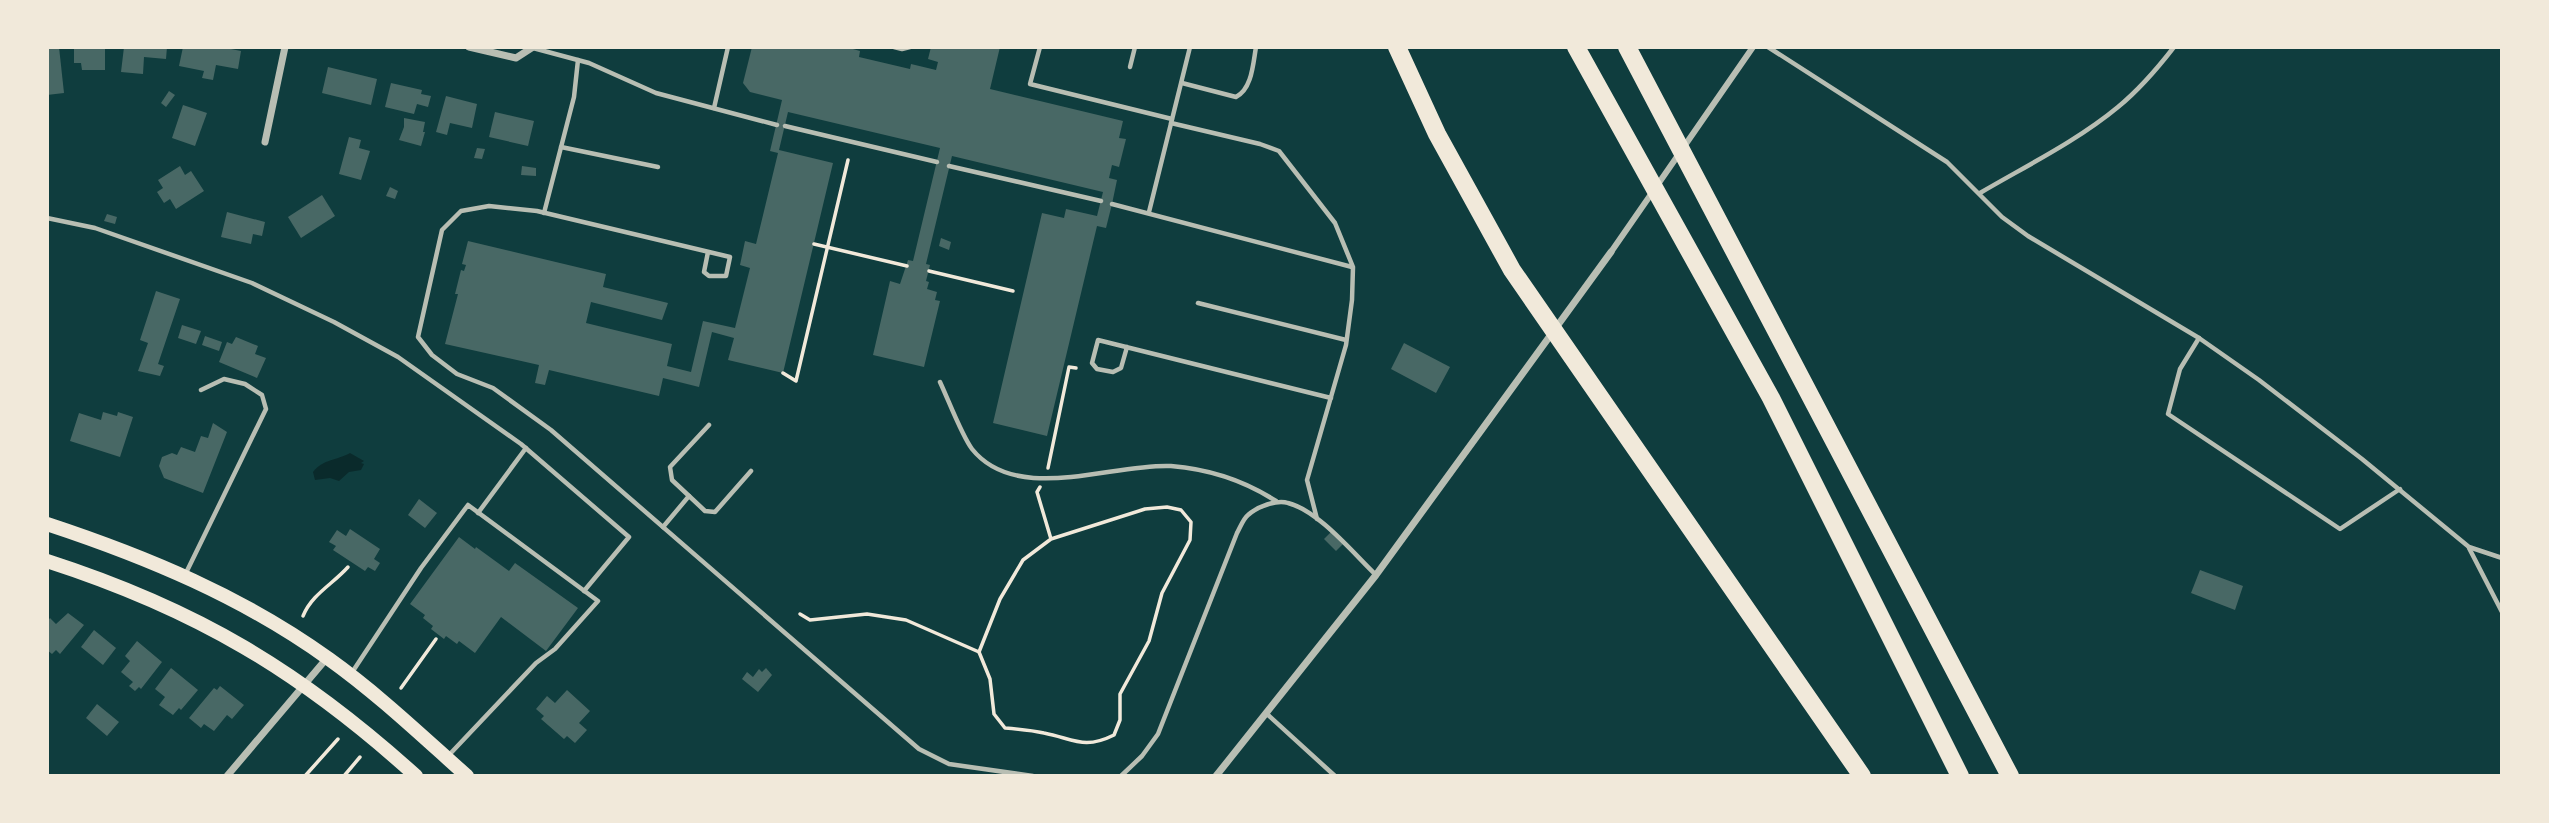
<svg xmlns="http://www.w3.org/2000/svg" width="2549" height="823" font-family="Raleway,sans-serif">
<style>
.water{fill:#0a2a2b}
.building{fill:#486865}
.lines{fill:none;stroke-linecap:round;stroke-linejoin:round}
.path{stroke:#f1e9da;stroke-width:3.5}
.service{stroke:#b8beb3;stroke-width:4.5}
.pedestrian{stroke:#b8beb3;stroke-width:6}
.minor{stroke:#b8beb3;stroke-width:7}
.primary{stroke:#f1e9da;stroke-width:14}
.motorway{stroke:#f1e9da;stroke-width:18}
</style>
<rect width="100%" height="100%" fill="#0f3d3e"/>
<path class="water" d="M350 453 364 461 361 463 364 464 361 470 349 472 339 481 330 478 315 480 313 472C323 459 338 460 350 453Z"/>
<g class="building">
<polygon points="47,47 59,47 64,93 47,95"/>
<polygon points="74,47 105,47 105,70 82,70 81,63 74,63"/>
<polygon points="124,47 167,47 166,59 144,57 143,74 121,72"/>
<polygon points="183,47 221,47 241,51 238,69 216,65 213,80 202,78 204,71 179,66"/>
<polygon points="752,47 846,47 860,51 859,57 910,69 911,64 936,70 938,62 928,59 931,47 1000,47 990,89 1123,121 1119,138 1126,139 1119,167 1112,165 1109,178 1117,180 1112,204 1106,228 1097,226 1047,436 993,423 1042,213 1064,218 1066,209 1097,216 1103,192 952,156 926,264 930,265 926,281 929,282 927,289 937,292 935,300 940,301 924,367 873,355 890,281 900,284 908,260 913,261 940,148 788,112 779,150 833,163 783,373 728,360 734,338 712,332 699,387 663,378 659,396 549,370 545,385 535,383 539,365 445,344 458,294 455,294 461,270 464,271 466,265 462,264 468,241 606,274 603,287 668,303 662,320 591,302 586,323 672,344 667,366 691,372 703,321 735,328 750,268 740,265 745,241 756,244 778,153 770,151 782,100 750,92 743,83"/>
<polygon points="328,67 377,79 371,105 322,93"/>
<polygon points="391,83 422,90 421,94 431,96 428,107 417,104 414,114 385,107"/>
<polygon points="169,91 175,95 166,107 161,103"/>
<polygon points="446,96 477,104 472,128 450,123 447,135 436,132"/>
<polygon points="183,105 207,113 195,146 172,138"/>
<polygon points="495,112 534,121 528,146 489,137"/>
<polygon points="404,118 425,122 423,132 425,132 421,146 399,140 404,127"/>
<polygon points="349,137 361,140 359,148 370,151 361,180 339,174"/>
<polygon points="477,148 485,149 482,159 474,158"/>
<polygon points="180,166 185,175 191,171 204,191 176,209 170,199 164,203 157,192 163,188 158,180"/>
<polygon points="522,166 536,168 536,176 521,175"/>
<polygon points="390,187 398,191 395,199 386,196"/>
<polygon points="322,195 335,216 301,238 288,217"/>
<polygon points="227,212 265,222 262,236 253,234 251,244 221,237"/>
<polygon points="107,214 117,217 115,224 104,221"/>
<polygon points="941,238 951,242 949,250 939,246"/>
<polygon points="156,291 180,299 158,364 164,366 160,376 138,371 148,343 140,340"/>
<polygon points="182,325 201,331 196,344 178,338"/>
<polygon points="205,336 222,342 219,351 202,345"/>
<polygon points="236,337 258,346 255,354 266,358 257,378 219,362 227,342 232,344"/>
<polygon points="1404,343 1450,367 1436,393 1391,369"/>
<polygon points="103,412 117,416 118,412 133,417 120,457 70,441 79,413 101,420"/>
<polygon points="213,423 227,432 203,493 164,478 159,466 162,457 172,453 177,455 181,447 195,452 201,436 208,438"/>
<polygon points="419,499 437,513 425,528 408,515"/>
<polygon points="350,529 380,549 374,559 380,563 375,571 368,567 365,571 333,550 336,546 329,542 337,530 346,536"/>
<polygon points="1331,532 1343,544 1336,551 1324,539"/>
<polygon points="459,537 475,549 476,547 509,571 515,563 578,608 546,651 501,617 475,653 459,641 457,644 446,636 444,639 431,629 433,626 423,618 425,615 410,604"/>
<polygon points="2200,570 2243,586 2235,610 2191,593"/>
<polygon points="68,613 84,625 60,654 56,650 52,654 47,650 47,622 50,618 56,624"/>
<polygon points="94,630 116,648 103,665 81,647"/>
<polygon points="137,641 162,662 141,689 139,687 135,691 129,686 133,682 121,672 130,661 125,656"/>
<polygon points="171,668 198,690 181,710 179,708 173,715 159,705 165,697 155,689"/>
<polygon points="766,668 772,675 758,692 742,679 747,672 753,677 759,669 762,672"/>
<polygon points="220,686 244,705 232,719 227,715 214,731 204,724 201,728 189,718 214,688 217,690"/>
<polygon points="567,690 590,711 579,723 587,730 575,743 567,736 564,739 541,719 544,716 536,709 547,696 555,703"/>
<polygon points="97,704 119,722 107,736 86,718"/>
</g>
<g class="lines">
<g class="path">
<polyline points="814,244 907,266"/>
<polyline points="929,271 1013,291"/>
<polyline points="783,373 796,381 848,160"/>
<polyline points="1048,468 1069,367 1076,368"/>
<path d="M1040 487 1037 492 1051 539 1023 560 1000 599 979 652 990 679 994 714 1005 728C1018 729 1031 730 1044 733 1074 739 1084 750 1114 735L1120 720V694L1149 641 1162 593 1190 540 1191 522 1181 510 1167 507 1145 509 1051 539"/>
<polyline points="800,614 810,620 867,614 906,620 979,652"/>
<path d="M303 616C312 594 333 584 348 567"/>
<polyline points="401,688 436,639"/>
<polyline points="305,776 338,739"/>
<polyline points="344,776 360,757"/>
</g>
<g class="service">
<polyline points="894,47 902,49 910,47"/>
<polyline points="1040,47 1030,84 1172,119"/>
<polyline points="1768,47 1947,162 2002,217 2028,236 2199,338 2259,380 2362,459 2469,547 2502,558"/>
<polyline points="533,48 589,63 656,93 777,125"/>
<polyline points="1130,67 1135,47"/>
<path d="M1182 83 1236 97C1252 89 1253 64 1256 47"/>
<polyline points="714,108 728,47"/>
<polyline points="1171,123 1260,144 1279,151 1335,223 1353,267 1352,300 1346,345 1307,480 1317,519"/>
<polyline points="785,126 937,162"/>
<polyline points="561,147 658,167"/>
<polyline points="949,166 1101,201"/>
<path d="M1980 193C2026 166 2077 141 2118 107 2140 89 2157 69 2174 47"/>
<polyline points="1112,204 1352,267"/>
<polyline points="1149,212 1190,47"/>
<polyline points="544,213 574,97 578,60"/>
<polyline points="47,218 95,228 252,283 334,322 398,357 521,444 629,537 584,591"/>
<polyline points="708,252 704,272 709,276 726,276 730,257 537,211 489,206 461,211 442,230 418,337 432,355 457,374 493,388 551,430 919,749 949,764 1033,776"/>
<polyline points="1198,303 1346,340"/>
<polyline points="2199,338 2180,369 2168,414 2340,529 2400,489"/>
<polyline points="1127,347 1121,368 1113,372 1097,369 1092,363 1098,340 1331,398"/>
<path d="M940 382C948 399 962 436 972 449 1017 505 1112 463 1171 466 1208 469 1245 481 1276 501"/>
<polyline points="709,425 670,467 672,480 705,511 715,512 751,471"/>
<polyline points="478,513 526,448"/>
<polyline points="663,527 689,496"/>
<polyline points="2469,548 2502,612"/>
<polyline points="185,575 266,409 262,395 245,384 224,379 201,390"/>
<polyline points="351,674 421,568 468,505 598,601 555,649 536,663 449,755"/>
<polyline points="1267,714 1335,776"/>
<path d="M1121 776 1142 756 1158 734 1237 533C1240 528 1243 519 1248 515 1257 507 1277 499 1288 503 1319 511 1353 553 1376 575"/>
</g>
<polyline class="pedestrian" points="1611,252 1753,47"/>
<g class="minor">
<polyline points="469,47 516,58 533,47"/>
<polyline points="265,142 285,47"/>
<polyline points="227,776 327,658"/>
<polyline points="1216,776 1376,575 1611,252"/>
</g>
<g class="primary">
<path d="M47 524C147 557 243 597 329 659 378 694 422 736 467 776"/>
<path d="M47 561C196 609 300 671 416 776"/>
</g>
<g class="motorway">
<polyline points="1397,47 1437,134 1512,270 1862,776"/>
<polyline points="1576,47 1771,398 1960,776"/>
<polyline points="1627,47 2010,776"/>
</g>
</g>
<rect width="2549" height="823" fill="none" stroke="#f1e9da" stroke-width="98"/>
</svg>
